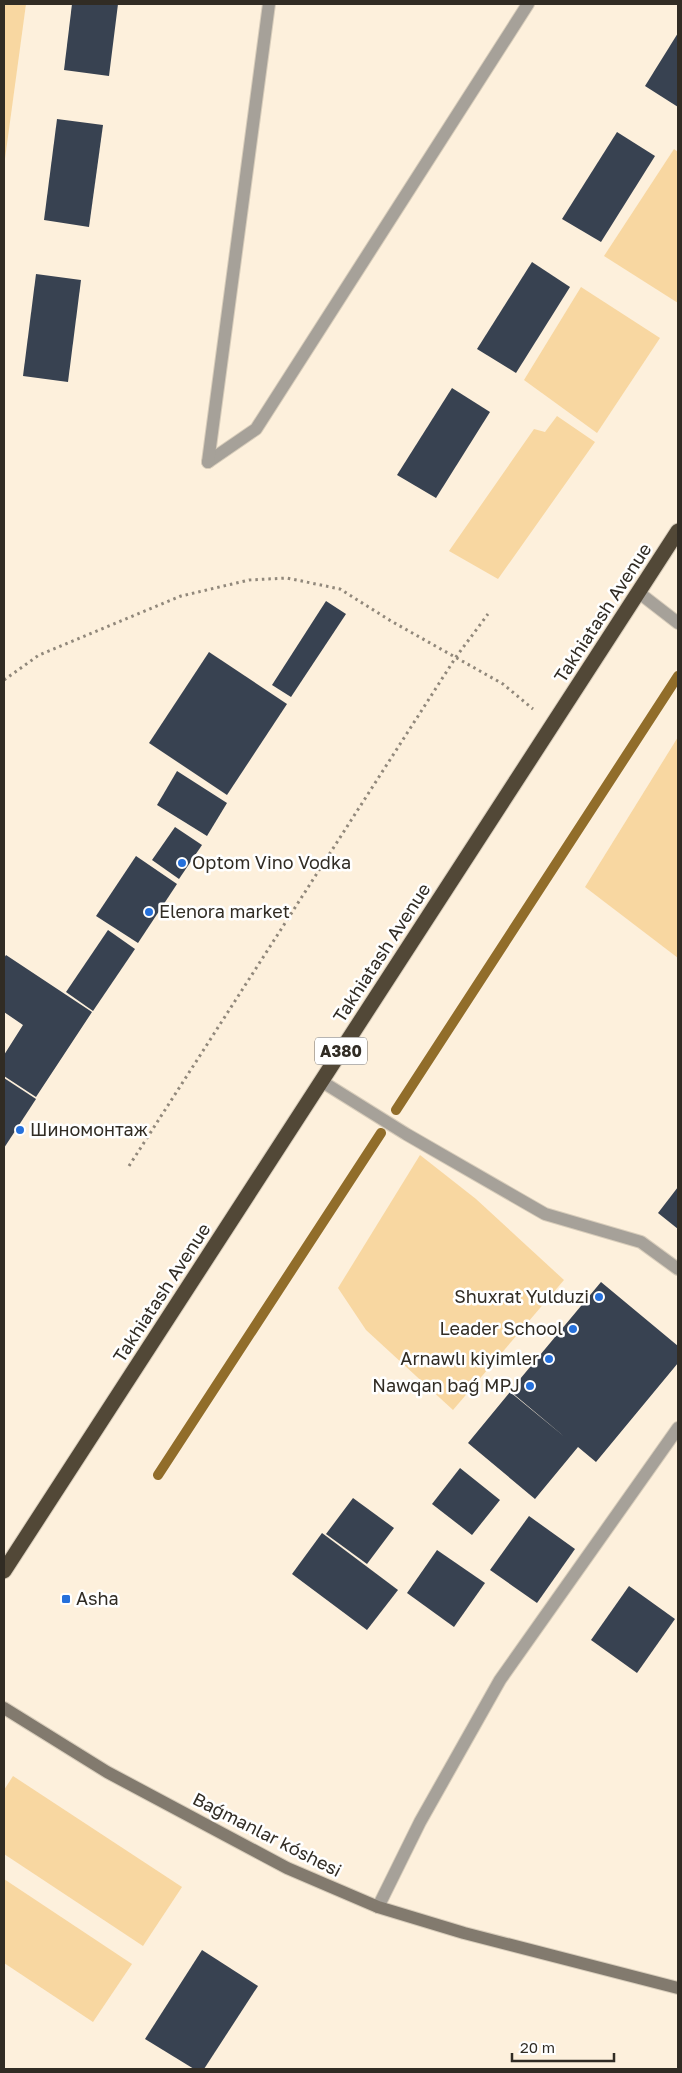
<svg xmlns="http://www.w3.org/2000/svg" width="682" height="2073" font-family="'Golos Text',sans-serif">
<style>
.green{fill:#f8d7a1}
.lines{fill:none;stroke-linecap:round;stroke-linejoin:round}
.stream{stroke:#916d2a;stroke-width:10}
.building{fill:#384251}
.lane-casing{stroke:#d8cdbb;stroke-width:14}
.street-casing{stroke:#d8cdbb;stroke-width:14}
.secondary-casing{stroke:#d8cdbb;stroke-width:14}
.highway-casing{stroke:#d8cdbb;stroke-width:17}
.path{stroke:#91887b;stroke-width:3;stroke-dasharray:2.5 4;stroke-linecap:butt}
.lane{stroke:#a6a199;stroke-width:12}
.street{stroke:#a6a199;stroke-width:12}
.secondary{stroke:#827a6e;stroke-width:12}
.highway{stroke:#524837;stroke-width:15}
.poi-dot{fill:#2570db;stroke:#fff;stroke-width:2}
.labels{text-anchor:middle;stroke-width:5;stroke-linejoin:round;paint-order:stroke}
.shield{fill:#fff;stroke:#6f6b66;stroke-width:1}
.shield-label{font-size:16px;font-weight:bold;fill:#312c24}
.street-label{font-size:18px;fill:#312c24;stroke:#fff}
.poi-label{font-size:18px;fill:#312c24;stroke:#fff;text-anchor:start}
</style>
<rect width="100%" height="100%" fill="#fdf0dc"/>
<g class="green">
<polygon points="4,4 26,4 4,166"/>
<polygon points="674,149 678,152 678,303 604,256"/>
<polygon points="581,287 660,338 597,433 524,380"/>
<polygon points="557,416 595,442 498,579 449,551 534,429 545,432"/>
<polygon points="678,737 678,958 585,887"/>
<polygon points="420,1155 476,1199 564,1280 453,1410 366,1330 338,1288"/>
<polygon points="13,1776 182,1887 143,1946 4,1854 4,1790"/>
<polygon points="4,1879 132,1964 93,2022 4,1963"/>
</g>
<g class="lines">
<g class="stream">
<polyline points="396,1110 678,676"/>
<polyline points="158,1475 381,1133"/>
</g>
</g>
<g class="building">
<polygon points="72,4 118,4 109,76 64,70"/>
<polygon points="678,33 678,107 645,86"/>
<polygon points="57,119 103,125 89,227 44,220"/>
<polygon points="617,132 655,156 601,242 562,219"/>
<polygon points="532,262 570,287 516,373 477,349"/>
<polygon points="36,274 81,280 68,382 23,376"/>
<polygon points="452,388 490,412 436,498 397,475"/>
<polygon points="326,601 346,614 291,697 272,685"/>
<polygon points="209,652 287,704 227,795 149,743"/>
<polygon points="177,771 227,803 207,836 157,805"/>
<polygon points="175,827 202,845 179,879 152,860"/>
<polygon points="136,856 177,884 138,943 96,916"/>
<polygon points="108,930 135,949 93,1011 66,992"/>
<polygon points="6,955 92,1012 36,1097 4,1076 4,1055 23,1025 4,1012 4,958"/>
<polygon points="4,1078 36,1099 4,1148"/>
<polygon points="678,1187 678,1229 658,1213"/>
<polygon points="601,1282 678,1346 678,1363 596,1462 578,1447 535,1499 468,1443 510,1392 566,1438 510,1391"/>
<polygon points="460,1468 500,1500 472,1535 432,1504"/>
<polygon points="353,1498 394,1528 367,1564 326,1534"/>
<polygon points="529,1516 575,1549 537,1603 490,1570"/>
<polygon points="322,1533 398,1590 367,1630 292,1574"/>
<polygon points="437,1550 485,1583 454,1627 407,1593"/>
<polygon points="629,1586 675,1619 637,1673 591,1640"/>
<polygon points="202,1950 258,1986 204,2069 194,2069 145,2039"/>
</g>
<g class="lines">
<g class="lane-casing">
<g id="lane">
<polyline points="208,462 256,429 528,4"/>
<polyline points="208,462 269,4"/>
<polyline points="378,1907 420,1822 500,1680 678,1428"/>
</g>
</g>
<g class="street-casing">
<g id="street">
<polyline points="638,592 678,623"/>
<polyline points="321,1081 406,1134 545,1214 641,1242 678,1269"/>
</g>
</g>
<g class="secondary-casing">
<polyline id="secondary" points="4,1708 107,1772 287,1868 378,1907 464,1933 678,1988"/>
</g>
<g class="highway-casing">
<polyline id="highway" points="4,1571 678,531"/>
</g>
<g class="path">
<polyline points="4,680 39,655 181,596 249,580 287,578 340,589 391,621 503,684 533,709"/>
<polyline points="129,1166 456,657 488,614"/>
</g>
<use href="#lane" class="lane"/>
<use href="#street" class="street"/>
<use href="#secondary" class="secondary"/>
<use href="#highway" class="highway"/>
</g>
<g class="poi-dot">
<circle cx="182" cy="863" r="5"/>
<circle cx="149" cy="912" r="5"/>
<circle cx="20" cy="1130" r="5"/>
<circle cx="599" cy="1297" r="5"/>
<circle cx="573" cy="1329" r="5"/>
<circle cx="549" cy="1359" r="5"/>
<circle cx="530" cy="1386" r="5"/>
<rect x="61" y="1594" width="10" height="10" rx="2.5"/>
</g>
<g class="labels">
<rect class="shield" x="315" y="1037.5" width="52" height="27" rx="4"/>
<g class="shield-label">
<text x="341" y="1057">A380</text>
</g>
<g class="street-label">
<text transform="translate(603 613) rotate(-57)" y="6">Takhiatash Avenue</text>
<text transform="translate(382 953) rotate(-57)" y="6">Takhiatash Avenue</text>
<text transform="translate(162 1293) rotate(-57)" y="6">Takhiatash Avenue</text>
<text transform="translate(267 1835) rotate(27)" y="6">Baǵmanlar kóshesi</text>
</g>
<g class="poi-label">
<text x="192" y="869">Optom Vino Vodka</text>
<text x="159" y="918">Elenora market</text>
<text x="30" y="1136">Шиномонтаж</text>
<text x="589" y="1303" text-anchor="end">Shuxrat Yulduzi</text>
<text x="563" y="1335" text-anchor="end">Leader School</text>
<text x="539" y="1365" text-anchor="end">Arnawlı kiyimler</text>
<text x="520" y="1392" text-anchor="end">Nawqan baǵ MPJ</text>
<text x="76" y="1605">Asha</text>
</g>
</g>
<rect width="682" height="2073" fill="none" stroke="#312c24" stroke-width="10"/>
<path d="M512 2053v8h102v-8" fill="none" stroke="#312c24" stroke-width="2.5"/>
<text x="520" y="2053" font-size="15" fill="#312c24" stroke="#ffffff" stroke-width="4" paint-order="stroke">20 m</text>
</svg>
